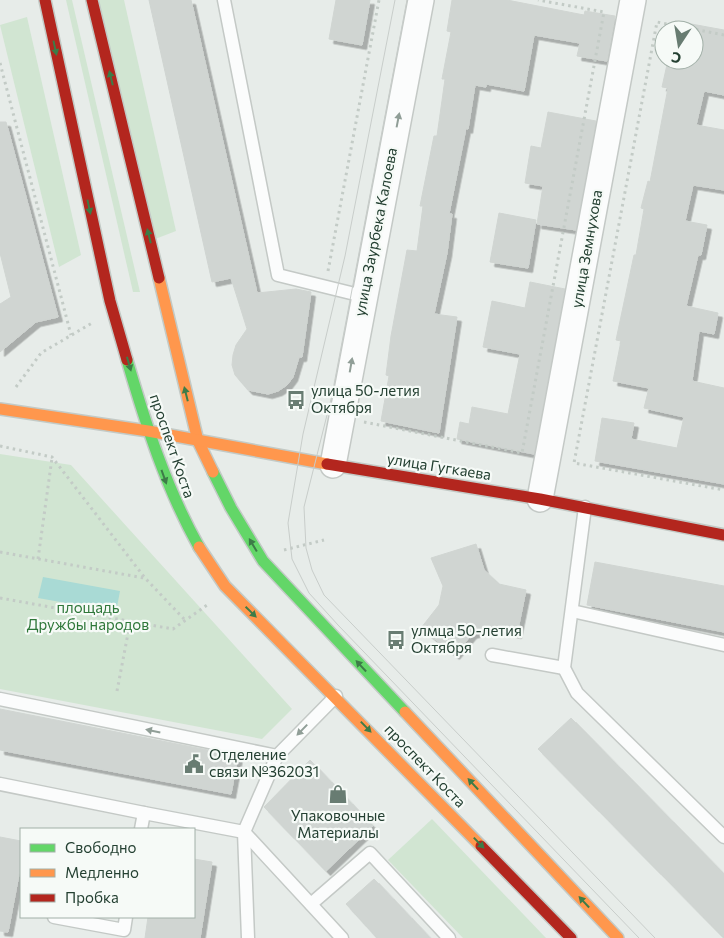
<svg xmlns="http://www.w3.org/2000/svg" width="724" height="938" font-family="Commissioner,sans-serif">
<style>
.green{fill:#d1e5d2}
.water{fill:#a9dad5}
.building{fill:#d0d5d2;stroke:#d0d5d2;filter:url(#shadow)}
.lines{fill:none;stroke-linecap:round;stroke-linejoin:round}
.lane-casing{stroke:#c4c9c6;stroke-width:15}
.street-casing{stroke:#c4c9c6;stroke-width:28}
.fast-casing{stroke:#c3cac6;stroke-width:14}
.slow-casing{stroke:#c3cac6;stroke-width:14}
.jam-casing{stroke:#c3cac6;stroke-width:14}
.path{stroke:#c3cbc6;stroke-width:3;stroke-dasharray:2.5 4;stroke-linecap:butt}
.lane{stroke:#fbfcfc;stroke-width:12}
.street{stroke:#fbfcfc;stroke-width:25}
.fast{stroke:#63d668;stroke-width:11}
.slow{stroke:#ff974d;stroke-width:11}
.jam{stroke:#b3261e;stroke-width:11}
.tram{stroke:#c8cdca;stroke-width:1}
.oneway{fill:#3d7c48}
.oneway2{fill:#909e97}
.labels{text-anchor:middle;stroke-width:4.5;stroke-linejoin:round;paint-order:stroke}
.street-label{font-size:15px;fill:#244032;stroke:#f6faf7}
.poi-label{font-size:15px;fill:#244032;stroke:#f6faf7;text-anchor:start}
.park-label{font-size:15px;fill:#2e7739;stroke:#f6faf7}
</style>
<defs>
<filter id="shadow"><feDropShadow dx="4.5" dy="4.5" stdDeviation="0" flood-color="#0004"/></filter>
</defs>
<rect width="100%" height="100%" fill="#e7ece9"/>
<g class="green">
<polygon points="66,0 72,0 140,292 133,292"/>
<polygon points="95,0 124,0 176,231 150,241"/>
<polygon points="27,17 81,255 59,267 0,25"/>
<polygon points="0,454 71,465 292,709 262,739 0,689"/>
<polygon points="432,819 546,938 463,938 388,860"/>
</g>
<polygon class="water" points="43,577 120,591 116,612 38,598"/>
<g class="building">
<polygon points="149,0 191,0 257,293 296,289 311,292 302,357 299,357 293,377 287,385 278,391 268,394 248,390 235,375 232,365 233,355 236,345 247,329 231,278 212,282"/>
<polygon points="336,0 370,0 362,45 329,39"/>
<polygon points="452,0 507,0 584,15 585,11 615,16 607,61 577,56 580,43 534,35 524,91 486,84 486,87 475,85 468,129 466,128 449,214 452,214 447,253 434,314 457,317 439,433 381,421 389,376 386,375 391,336 407,250 417,251 423,206 420,206 434,136 437,136 445,79 442,79 451,32 447,31"/>
<polygon points="675,21 724,30 724,95 704,91 696,125 724,130 724,190 693,185 685,221 707,225 701,255 698,255 686,306 718,313 714,334 699,331 692,381 724,388 724,484 595,461 602,418 634,423 631,439 677,448 684,417 644,408 649,388 613,381 621,341 616,340 634,255 636,255 644,209 641,208 648,181 650,182 668,88 662,87 668,60 694,60 694,30 674,30"/>
<polygon points="548,112 596,121 576,230 537,224 543,186 525,183 531,146 541,148"/>
<polygon points="0,122 6,122 58,317 36,322 0,352 0,304 11,297 0,253"/>
<polygon points="499,213 536,220 528,268 490,262"/>
<polygon points="530,282 565,289 534,454 457,439 460,422 469,424 472,407 508,414 520,354 483,347 492,301 525,308"/>
<polygon points="476,544 484,570 499,584 526,590 517,634 490,628 472,634 455,655 421,628 439,605 443,586 431,558"/>
<polygon points="595,562 724,586 724,632 587,605"/>
<polygon points="0,709 238,756 231,794 0,750"/>
<polygon points="571,718 724,874 724,938 538,749"/>
<polygon points="310,760 373,826 326,871 264,807"/>
<polygon points="0,837 21,841 21,864 8,932 0,931"/>
<polygon points="194,859 212,862 200,938 145,938 148,917 194,917"/>
<polygon points="374,879 430,938 377,938 346,904"/>
</g>
<g class="lines">
<g class="lane-casing">
<g id="lane">
<polyline points="224,0 278,275 363,296"/>
<polyline points="585,507 564,668 577,693 724,837"/>
<polyline points="572,611 724,645"/>
<polyline points="492,655 564,668"/>
<polyline points="0,699 277,756 336,696"/>
<polyline points="0,784 144,813"/>
<polyline points="141,829 144,813 244,832 342,938"/>
<polyline points="311,904 370,853 449,938"/>
<polyline points="54,917 124,930 126,917"/>
<polyline points="248,938 244,832 277,756"/>
</g>
</g>
<g class="street-casing">
<g id="street">
<polyline points="333,465 421,0"/>
<polyline points="540,499 633,0"/>
</g>
</g>
<g class="fast-casing">
<g id="fast">
<path d="M127 360C146 425 166 488 199 547"/>
<polyline points="213,472 231,508 263,561 405,712"/>
</g>
</g>
<g class="slow-casing">
<g id="slow">
<polyline points="159,278 198,441 213,472"/>
<polyline points="0,409 148,431 327,464"/>
<polyline points="199,547 225,586 481,846"/>
<polyline points="405,712 618,938"/>
</g>
</g>
<g class="jam-casing">
<g id="jam">
<polyline points="45,0 110,301 127,360"/>
<polyline points="92,0 159,278"/>
<polyline points="327,464 540,499 724,535"/>
<polyline points="481,846 571,938"/>
</g>
</g>
<g class="path">
<polyline points="724,35 657,22 574,463 724,490"/>
<polyline points="0,63 71,335"/>
<polyline points="328,271 379,0"/>
<polyline points="16,387 41,353 92,323"/>
<polyline points="364,422 522,453 604,12 538,0"/>
<polyline points="0,446 52,457 145,578 184,619"/>
<polyline points="284,550 324,540"/>
<polyline points="0,552 144,578"/>
<polyline points="38,559 52,458"/>
<polyline points="0,598 173,629 207,605"/>
<polyline points="117,691 130,623"/>
</g>
<use href="#lane" class="lane"/>
<use href="#street" class="street"/>
<use href="#fast" class="fast"/>
<use href="#slow" class="slow"/>
<use href="#jam" class="jam"/>
<g class="tram">
<polyline points="395,0 345,256 303,434 288,523 292,559 309,593 338,625 639,938"/>
<polyline points="407,0 332,395 304,507 306,548 312,570 324,595 655,938"/>
</g>
</g>
<defs><path id="oneway-solid" d="M-6-.8H1V-3.2L6.5 0L1 3.2V.8H-6Z" transform="scale(1.25)"/></defs>
<g class="oneway">
<use href="#oneway-solid" transform="translate(55 48) rotate(78)"/>
<use href="#oneway-solid" transform="translate(111 78) rotate(-104)"/>
<use href="#oneway-solid" transform="translate(89 207) rotate(78)"/>
<use href="#oneway-solid" transform="translate(149 236) rotate(-104)"/>
<use href="#oneway-solid" transform="translate(129 364) rotate(74)"/>
<use href="#oneway-solid" transform="translate(186 394) rotate(-104)"/>
<use href="#oneway-solid" transform="translate(164 477) rotate(70)"/>
<use href="#oneway-solid" transform="translate(253 545) rotate(-121)"/>
<use href="#oneway-solid" transform="translate(251 612) rotate(44)"/>
<use href="#oneway-solid" transform="translate(361 666) rotate(-133)"/>
<use href="#oneway-solid" transform="translate(366 727) rotate(46)"/>
<use href="#oneway-solid" transform="translate(473 784) rotate(-133)"/>
<use href="#oneway-solid" transform="translate(479 843) rotate(46)"/>
<use href="#oneway-solid" transform="translate(584 902) rotate(-133)"/>
</g>
<g class="oneway2">
<use href="#oneway-solid" transform="translate(398 120) rotate(-79)"/>
<use href="#oneway-solid" transform="translate(351 365) rotate(-80)"/>
<use href="#oneway-solid" transform="translate(302 730) rotate(134)"/>
<use href="#oneway-solid" transform="translate(153 731) rotate(-168)"/>
</g>
<defs>
<g id="bus-bare" transform="scale(1.5)"><path d="M-5-6H5V4H4V6H2V4H-2V6H-4V4H-5ZM-3.5-4V0h7V-4ZM-3.5 1.2v1.5H-2V1.2ZM2 1.2v1.5H3.5V1.2Z" fill="#687c72" stroke="#f6faf7" stroke-width="2.5" paint-order="stroke"/></g>
<g id="civic-bare" transform="scale(1.5)"><path d="M-.6-6.5H3V-4.5H.6V-3L4-1V1h2V6H-6V1h2V-1L-.6-3ZM-1.2 2.5V6h2.4V2.5Z" fill="#687c72" stroke="#f6faf7" stroke-width="2.5" paint-order="stroke"/></g>
<g id="shop-bare" transform="scale(1.5)"><path d="M-5-2.5h2.3a2.7 3.5 0 0 1 5.4 0H5L5.5 6h-11ZM-1.5-2.5h3a1.5 2.3 0 0 0-3 0Z" fill="#687c72" stroke="#f6faf7" stroke-width="2.5" paint-order="stroke"/></g>
</defs>
<g fill-rule="evenodd">
<use href="#bus-bare" x="296" y="400"/>
<use href="#bus-bare" x="396" y="640"/>
<use href="#civic-bare" x="194" y="764"/>
<use href="#shop-bare" x="338" y="794"/>
</g>
<g class="labels">
<g class="street-label">
<text transform="translate(376 232) rotate(-79)" y="5">улица Заурбека Калоева</text>
<text transform="translate(587 249) rotate(-80)" y="5">улица Земнухова</text>
<text transform="translate(172 446) rotate(71)" y="5">проспект Коста</text>
<text transform="translate(439 467) rotate(9)" y="5">улица Гугкаева</text>
<text transform="translate(425 766) rotate(46)" y="5">проспект Коста</text>
</g>
<g class="poi-label">
<text x="311" y="396">улица 50-летия<tspan x="311" dy="17">Октября</tspan></text>
<text x="411" y="636">улмца 50-летия<tspan x="411" dy="17">Октября</tspan></text>
<text x="209" y="760">Отделение<tspan x="209" dy="17">связи №362031</tspan></text>
<text x="338" y="821" text-anchor="middle">Упаковочные<tspan x="338" dy="17">Материалы</tspan></text>
</g>
<g class="park-label">
<text x="88" y="613">площадь<tspan x="88" dy="17">Дружбы народов</tspan></text>
</g>
</g>
<rect x="20" y="828" width="175" height="90" fill="#f6faf7" stroke="#a2b0a8"/>
<rect x="30" y="844" width="25" height="8" fill="#63d668" stroke="#a2b0a8"/>
<text x="65" y="853" font-size="15" fill="#244032">Свободно</text>
<rect x="30" y="869" width="25" height="8" fill="#ff974d" stroke="#a2b0a8"/>
<text x="65" y="878" font-size="15" fill="#244032">Медленно</text>
<rect x="30" y="894" width="25" height="8" fill="#b3261e" stroke="#a2b0a8"/>
<text x="65" y="903" font-size="15" fill="#244032">Пробка</text>
<g transform="translate(679 45) rotate(192)"><circle r="24" fill="#f6faf7" stroke="#a2b0a8"/>
<path d="M0-4L9 19L0 12L-9 19Z" fill="#687c72"/>
<text y="-8" font-size="14" font-weight="bold" text-anchor="middle" fill="#244032">С</text>
</g>
</svg>
